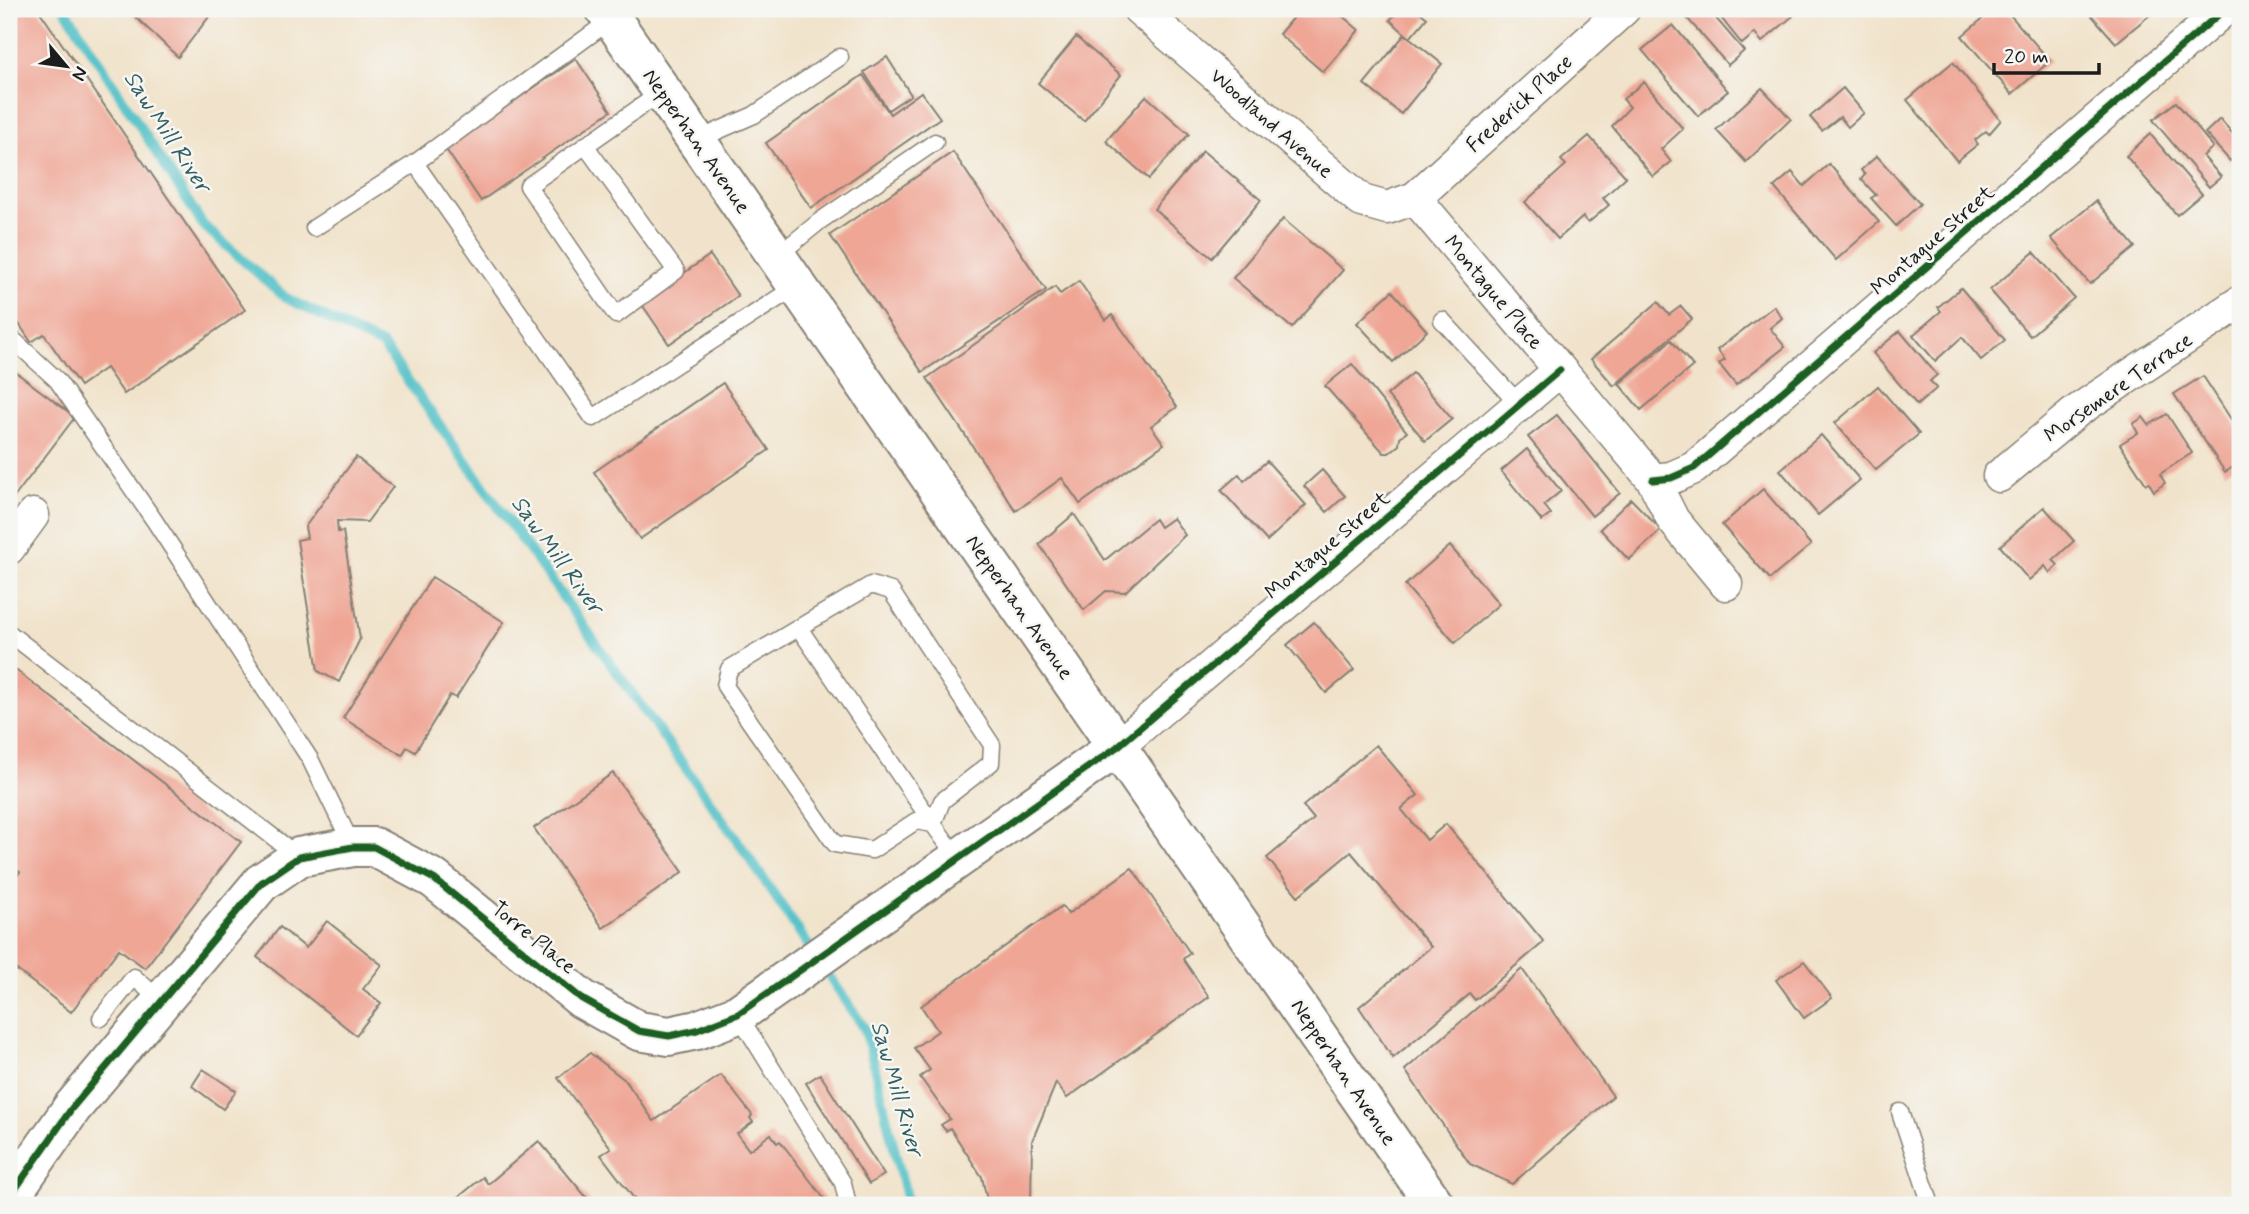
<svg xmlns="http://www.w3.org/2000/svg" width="2249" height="1214" font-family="Mynerve,sans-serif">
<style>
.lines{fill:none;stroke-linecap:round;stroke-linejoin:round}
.stream{stroke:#53c1c8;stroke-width:10}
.building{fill:#efa695}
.lane-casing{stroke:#868074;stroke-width:19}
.street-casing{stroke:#868074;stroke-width:35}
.secondary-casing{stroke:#868074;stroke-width:42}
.lane{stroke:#fff;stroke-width:16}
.street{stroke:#fff;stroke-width:32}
.secondary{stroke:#fff;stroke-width:38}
.cycleway-casing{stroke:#f6f6f2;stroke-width:11}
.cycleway{stroke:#1b5e20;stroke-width:7}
.labels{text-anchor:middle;stroke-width:5;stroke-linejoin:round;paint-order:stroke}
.street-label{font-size:21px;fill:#1c1c1c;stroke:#f6f6f2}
.water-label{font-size:23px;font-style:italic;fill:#325e61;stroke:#f6f6f2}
</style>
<rect width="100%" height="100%" fill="#f6f6f2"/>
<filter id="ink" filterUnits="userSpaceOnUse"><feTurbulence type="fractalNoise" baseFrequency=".0143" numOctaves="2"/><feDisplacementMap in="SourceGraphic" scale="14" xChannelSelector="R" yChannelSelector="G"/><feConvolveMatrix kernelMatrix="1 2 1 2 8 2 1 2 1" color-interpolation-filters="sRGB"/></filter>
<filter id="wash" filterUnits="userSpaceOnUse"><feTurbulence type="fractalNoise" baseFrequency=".00686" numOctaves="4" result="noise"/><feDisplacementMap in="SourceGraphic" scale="28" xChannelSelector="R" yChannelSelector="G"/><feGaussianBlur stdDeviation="1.57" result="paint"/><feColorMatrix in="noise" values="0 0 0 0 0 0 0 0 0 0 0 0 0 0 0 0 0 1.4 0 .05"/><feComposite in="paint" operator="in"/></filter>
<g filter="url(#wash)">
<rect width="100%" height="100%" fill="#f1e3cb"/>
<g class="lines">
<polyline class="stream" points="65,9 203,225 286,298 383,346 735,837 865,1029 908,1205"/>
</g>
<g id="blocks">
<g class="building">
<polygon points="9,9 38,9 245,310 124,394 106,368 80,386 44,334 31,342 9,309"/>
<polygon points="127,9 215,9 178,57"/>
<polygon points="1300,9 1334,9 1359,30 1323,72 1279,34"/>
<polygon points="1400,9 1416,9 1427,18 1410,38 1390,20"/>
<polygon points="1708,9 1744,51 1728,65 1680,10"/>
<polygon points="1714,9 1787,9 1793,16 1762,42 1755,33 1742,44"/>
<polygon points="1994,9 2005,9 2050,61 2012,94 1962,36"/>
<polygon points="2086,9 2157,9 2116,43"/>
<polygon points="1673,25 1728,91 1698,116 1642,50"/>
<polygon points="1405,34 1442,64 1401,114 1364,84"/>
<polygon points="1076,37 1121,75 1084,121 1038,83"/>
<polygon points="887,57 911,95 888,110 864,72"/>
<polygon points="576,59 611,111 481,201 445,148"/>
<polygon points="1953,62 2001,120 1989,134 1986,131 1975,140 1978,144 1957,161 1907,100"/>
<polygon points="863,75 890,114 921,92 940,118 811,208 766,143"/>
<polygon points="1644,82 1683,129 1661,149 1671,162 1653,177 1612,126 1630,107 1623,99"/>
<polygon points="1762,88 1791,119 1746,162 1716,130"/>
<polygon points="1843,88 1864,113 1848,127 1840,117 1822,131 1810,117"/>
<polygon points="1146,96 1189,134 1149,179 1106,141"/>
<polygon points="2176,102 2213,147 2203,156 2221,177 2209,187 2153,120"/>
<polygon points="2220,119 2238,140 2240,139 2240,152 2230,161 2205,133"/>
<polygon points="2150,134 2202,194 2177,215 2126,156"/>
<polygon points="1589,136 1626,177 1603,198 1609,205 1588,223 1583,217 1558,239 1525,202 1566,165 1561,160"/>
<polygon points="1203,151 1261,200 1212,258 1154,209"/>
<polygon points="953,152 1046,290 922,372 830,235"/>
<polygon points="1877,156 1920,204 1896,226 1871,198 1876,195 1861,179 1865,175 1861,170"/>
<polygon points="1829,164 1879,222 1836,260 1774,187 1792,172 1804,186"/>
<polygon points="2096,201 2135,247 2090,284 2051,238"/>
<polygon points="1283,219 1343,270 1292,328 1233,278"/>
<polygon points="2034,252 2074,298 2030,336 1990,290"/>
<polygon points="710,255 738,296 669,344 641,303"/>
<polygon points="1079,281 1106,320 1112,315 1177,407 1151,426 1164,444 1080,504 1062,478 1016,511 927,378 1055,287 1060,294"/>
<polygon points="1961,288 2005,340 1981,360 1962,337 1935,361 1913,335 1941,311 1938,307"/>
<polygon points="1392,291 1427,331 1393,362 1357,323"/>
<polygon points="1658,302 1669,315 1681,306 1692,319 1614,386 1591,359"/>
<polygon points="1774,306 1782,318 1770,328 1785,347 1736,385 1719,364 1725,360 1717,350"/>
<polygon points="1900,331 1937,375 1930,381 1937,388 1917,405 1873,353"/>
<polygon points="1671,340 1693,366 1641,410 1619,384"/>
<polygon points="1352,364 1407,432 1400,437 1399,445 1389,453 1384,453 1325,386"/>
<polygon points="9,367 75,417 9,504"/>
<polygon points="1413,373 1452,419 1425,441 1387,395"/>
<polygon points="2203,376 2240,433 2240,463 2225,472 2174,394"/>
<polygon points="723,383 769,450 640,539 594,472"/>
<polygon points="1878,386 1919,434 1876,470 1835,423"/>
<polygon points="2167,414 2192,453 2160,474 2165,483 2154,491 2149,483 2146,484 2120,444 2138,433 2133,424 2143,417 2149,425"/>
<polygon points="1557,415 1620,493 1592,516 1528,437"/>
<polygon points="1821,435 1860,480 1818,515 1780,470"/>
<polygon points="1527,449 1561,491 1544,505 1551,514 1542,521 1501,471"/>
<polygon points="356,457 393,487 367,522 337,521 338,532 343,531 360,639 339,682 318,671 297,540 307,538 305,527"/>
<polygon points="1267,461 1306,505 1267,541 1221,490 1239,474 1244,481"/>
<polygon points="1322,470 1345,496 1327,512 1304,486"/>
<polygon points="1763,489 1811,545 1770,579 1722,525"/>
<polygon points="1631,499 1661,530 1629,560 1600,529"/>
<polygon points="2044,507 2074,541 2053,560 2058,565 2050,573 2045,566 2029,580 2000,546"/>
<polygon points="1074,514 1105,560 1155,519 1160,527 1173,518 1185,535 1125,592 1106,591 1084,610 1039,544"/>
<polygon points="1450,546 1499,604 1455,643 1405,585"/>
<polygon points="432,577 504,622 456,698 450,695 415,752 407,747 402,755 343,718"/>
<polygon points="1314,622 1354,670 1326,693 1287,645"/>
<polygon points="9,665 241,842 145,968 119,949 71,1012 9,964 9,886 20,872 9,864"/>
<polygon points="1376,745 1418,795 1401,809 1427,840 1446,824 1544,942 1475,1000 1470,994 1393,1058 1359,1007 1431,947 1351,852 1298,896 1267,858 1314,819 1303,806"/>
<polygon points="613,773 683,872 603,928 534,828"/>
<polygon points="1132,868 1190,953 1183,959 1209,997 1067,1098 1056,1083 1032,1141 1031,1205 988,1205 982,1177 950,1128 946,1131 941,1125 950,1119 920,1077 930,1070 914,1048 938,1031 921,1006 1062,906 1068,914"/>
<polygon points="327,921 382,965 363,989 381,1003 356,1035 257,957 280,927 306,948"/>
<polygon points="1804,961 1832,998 1804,1018 1776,980"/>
<polygon points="1522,969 1613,1096 1512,1184 1470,1164 1405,1070"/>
<polygon points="590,1053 625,1080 654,1121 721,1075 752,1115 750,1118 753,1122 737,1134 749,1150 771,1134 777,1143 780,1141 829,1205 639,1205 601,1155 611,1148 558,1078"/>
<polygon points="203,1069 236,1091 223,1109 192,1086"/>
<polygon points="820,1074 884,1175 869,1184 806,1083"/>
<polygon points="539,1141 593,1205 449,1205 483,1177 488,1184"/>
</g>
</g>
</g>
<g filter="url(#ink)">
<use href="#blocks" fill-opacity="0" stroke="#868074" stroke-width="2"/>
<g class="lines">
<g class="lane-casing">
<g id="lane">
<polyline points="697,140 754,115 840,57"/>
<polyline points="585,145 676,271 616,315 528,186 663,91"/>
<polyline points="415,163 593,418 797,286"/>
<polyline points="314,228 415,163 612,19"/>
<polyline points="777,256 820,221 935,142"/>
<polyline points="1442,320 1519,404"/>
<polyline points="9,336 57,380 154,520 310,759 353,847"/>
<polyline points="799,628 933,824"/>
<polyline points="9,633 299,857"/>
<polyline points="933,824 916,821 872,850 835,844 725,686 729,669 871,585 891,591 992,745 991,763 942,801 933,824 959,860"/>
<polyline points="738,1014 843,1183 848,1205"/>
<polyline points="101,1018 134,977 161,1001"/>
<polyline points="1900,1112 1931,1205"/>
</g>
</g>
<g class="street-casing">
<g id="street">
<polyline points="1139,9 1362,201 1387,208 1415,198 1624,9"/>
<polyline points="1415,198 1653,480 1673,520 1726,584"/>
<polyline points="1999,476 2077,411 2240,302"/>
<polyline points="1653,480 1671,478 1694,468 2225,9"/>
<polyline points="9,548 33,515"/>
<polyline points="1117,747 1560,370"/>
</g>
</g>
<g class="secondary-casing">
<g id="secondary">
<polyline points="605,9 1435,1205"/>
<polyline points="9,1198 72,1108 261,883 299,857 353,847 374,847 434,879 582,999 639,1031 669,1036 697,1030 738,1014 1117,747"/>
</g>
</g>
<use href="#lane" class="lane"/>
<use href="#street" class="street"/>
<use href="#secondary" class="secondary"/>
<g class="cycleway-casing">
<g id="cycleway">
<polyline points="1653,480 1671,478 1694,468 2225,9"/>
<polyline points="9,1198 72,1108 261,883 299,857 353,847 374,847 434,879 582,999 639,1031 669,1036 697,1030 738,1014 1117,747 1560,370"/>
</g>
</g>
<use href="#cycleway" class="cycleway"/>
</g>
</g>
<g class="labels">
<g class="street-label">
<text transform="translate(1519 103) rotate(-42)" y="7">Frederick Place</text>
<text transform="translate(1272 123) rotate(41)" y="7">Woodland Avenue</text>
<text transform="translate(697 141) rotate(55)" y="7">Nepperhan Avenue</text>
<text transform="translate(1932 240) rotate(-41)" y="7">Montague Street</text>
<text transform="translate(1494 292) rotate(50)" y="7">Montague Place</text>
<text transform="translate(2118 387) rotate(-35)" y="7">Morsemere Terrace</text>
<text transform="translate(1327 545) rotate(-40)" y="7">Montague Street</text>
<text transform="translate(1020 607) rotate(55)" y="7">Nepperhan Avenue</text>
<text transform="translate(534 937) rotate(39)" y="7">Torre Place</text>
<text transform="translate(1344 1072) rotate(56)" y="7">Nepperhan Avenue</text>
</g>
<g class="water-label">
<text transform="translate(168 131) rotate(57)" y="8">Saw Mill River</text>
<text transform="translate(558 554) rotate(54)" y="8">Saw Mill River</text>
<text transform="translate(898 1088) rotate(74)" y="8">Saw Mill River</text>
</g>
</g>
<rect width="2249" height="1214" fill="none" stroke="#f6f6f2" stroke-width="35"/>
<g transform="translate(66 66) rotate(119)" stroke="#f6f6f2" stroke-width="5" paint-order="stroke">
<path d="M0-5L12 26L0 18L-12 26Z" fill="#1c1c1c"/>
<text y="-10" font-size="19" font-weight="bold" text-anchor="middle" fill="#1c1c1c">N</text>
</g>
<path d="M1994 63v10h105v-10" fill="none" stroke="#1c1c1c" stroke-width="3.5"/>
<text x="2004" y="63" font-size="21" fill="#1c1c1c" stroke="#f6f6f2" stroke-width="5" paint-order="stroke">20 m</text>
</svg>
